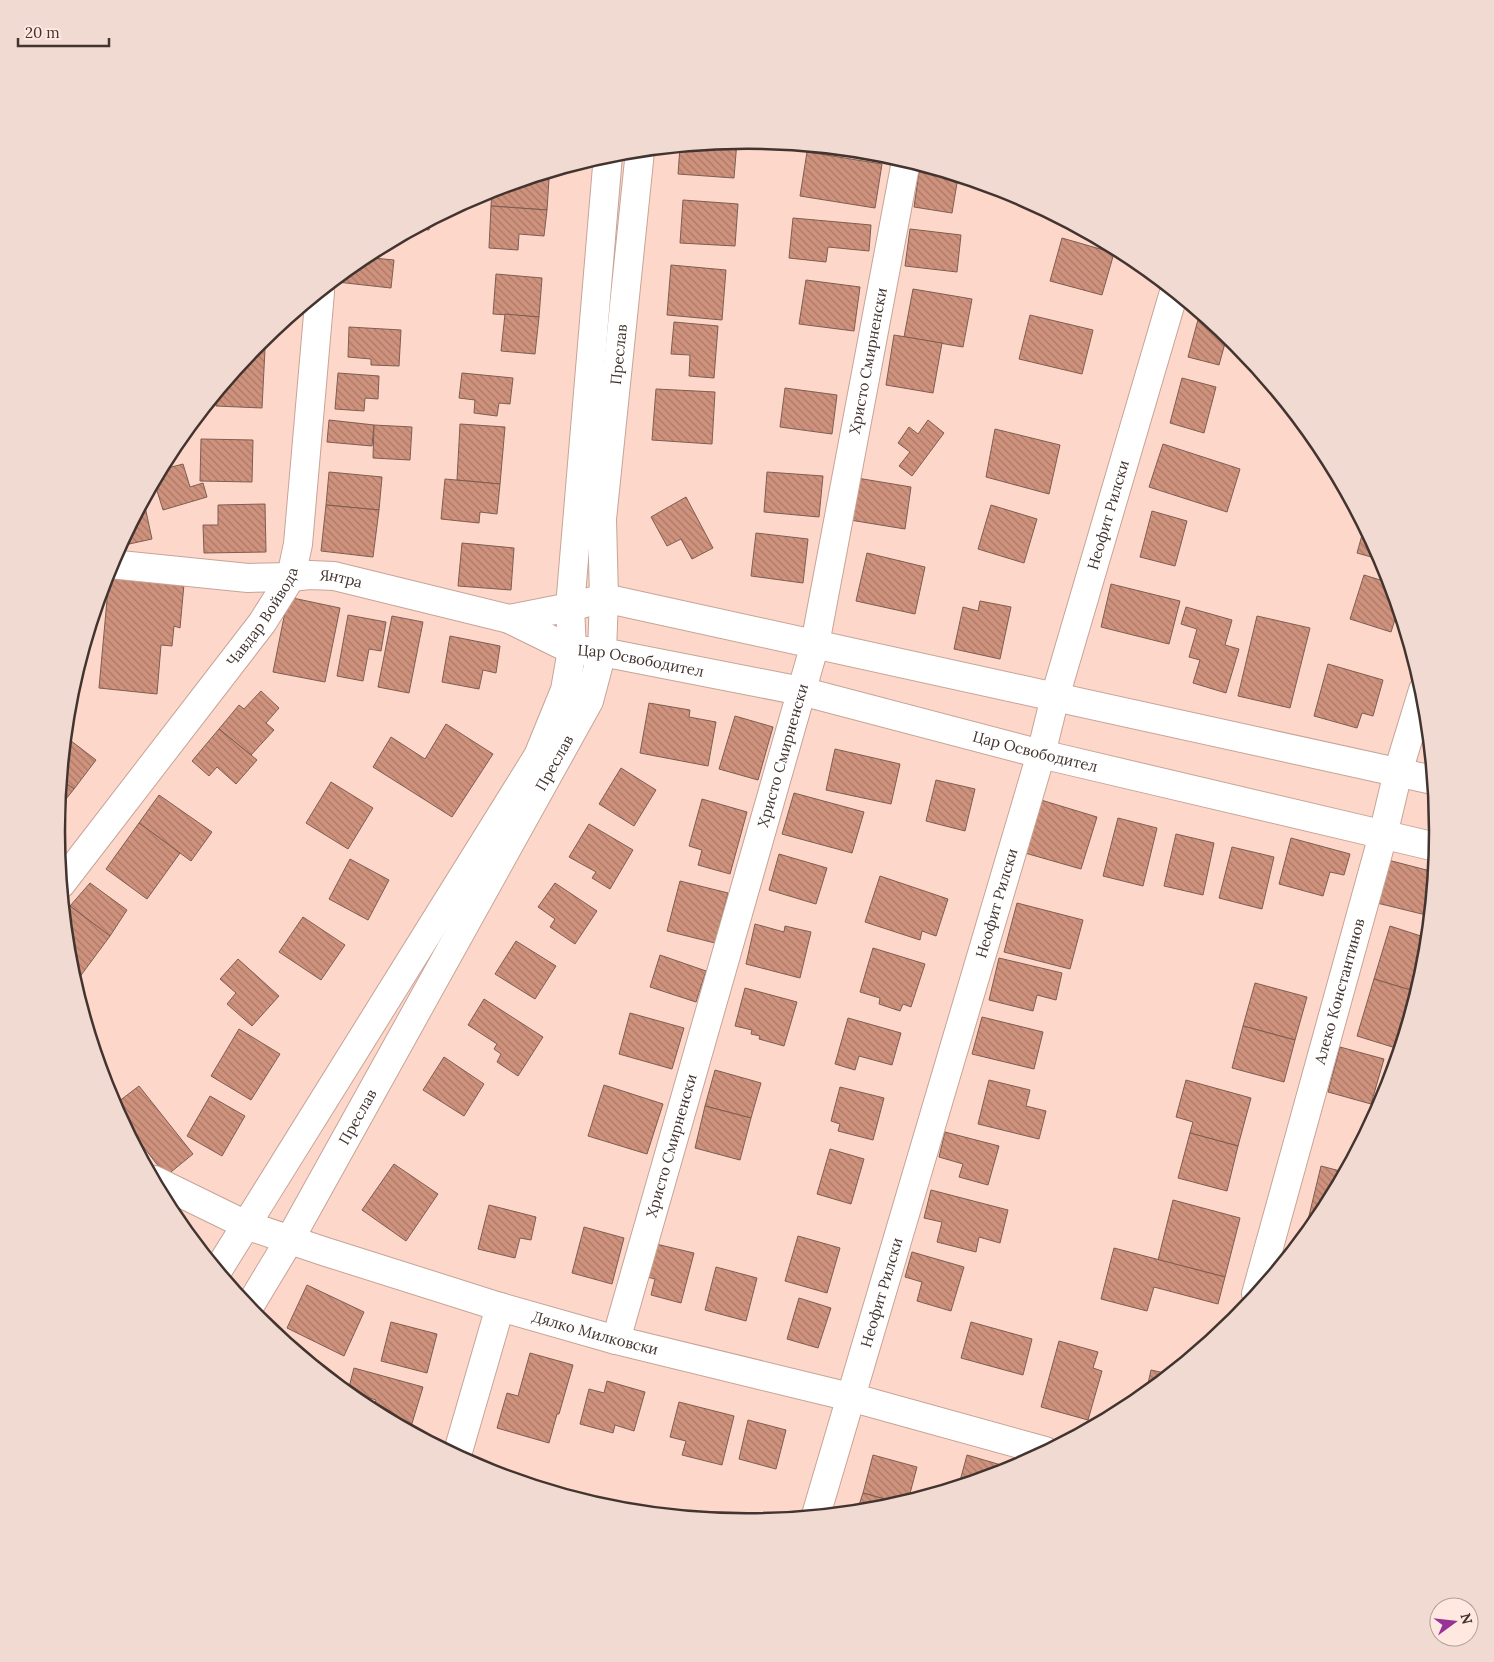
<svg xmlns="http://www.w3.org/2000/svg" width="1494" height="1662" font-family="Lora,serif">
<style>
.building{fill:url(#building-back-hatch);stroke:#7e5e52}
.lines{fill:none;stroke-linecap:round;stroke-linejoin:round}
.minor-casing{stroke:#c7a497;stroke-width:30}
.minor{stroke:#fff;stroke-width:28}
.labels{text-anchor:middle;stroke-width:4.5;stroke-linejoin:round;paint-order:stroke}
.street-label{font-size:15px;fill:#43342f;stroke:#ffe8e0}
.rim{fill:none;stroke:#43342f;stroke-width:2.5}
</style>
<defs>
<pattern id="building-back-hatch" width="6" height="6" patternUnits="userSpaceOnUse" patternTransform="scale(1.25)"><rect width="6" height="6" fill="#cf927d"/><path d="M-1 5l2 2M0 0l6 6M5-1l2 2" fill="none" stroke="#aa7867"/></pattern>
</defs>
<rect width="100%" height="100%" fill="#fcd7ca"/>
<g class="building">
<polygon points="737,141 734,178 678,174 680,147"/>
<polygon points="807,152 882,164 875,208 800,196"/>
<polygon points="920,165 958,177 952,213 914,207"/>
<polygon points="532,178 549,179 547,210 491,206 492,190"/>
<polygon points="683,200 738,204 735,246 680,243"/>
<polygon points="491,206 547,210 544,236 519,234 518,250 489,248"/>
<polygon points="793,218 871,225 869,251 828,247 826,262 789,258"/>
<polygon points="430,221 429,230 416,228"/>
<polygon points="910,229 961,235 957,272 905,266"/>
<polygon points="1062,238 1114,253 1102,295 1050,281"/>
<polygon points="363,257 394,260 391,288 337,282 337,278 345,272 356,273 358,261"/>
<polygon points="671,265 726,270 722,320 667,315"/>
<polygon points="496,274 542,278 539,317 493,314"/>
<polygon points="806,280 860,287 854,331 799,324"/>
<polygon points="913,289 972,299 963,347 904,337"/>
<polygon points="505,314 539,317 535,354 501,351"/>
<polygon points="1030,315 1093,330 1082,374 1019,359"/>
<polygon points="1199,316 1206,318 1227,336 1219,365 1188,357"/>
<polygon points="674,322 718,326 714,378 689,376 690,355 671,354"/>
<polygon points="349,327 401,330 399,366 371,365 371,359 348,357"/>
<polygon points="894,335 942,343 933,393 886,385"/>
<polygon points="254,348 265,349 262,408 216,406 216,394"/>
<polygon points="338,373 379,376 378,399 365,398 364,411 335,409"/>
<polygon points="462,373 513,378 510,404 499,403 497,416 474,413 475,400 459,398"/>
<polygon points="1182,378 1216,387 1204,433 1170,423"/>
<polygon points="785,388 837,395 832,434 780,427"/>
<polygon points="656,389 715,392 712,444 652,440"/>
<polygon points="329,420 374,425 372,446 327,442"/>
<polygon points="928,420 944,433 912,476 899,466 910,452 898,443 909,427 918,434"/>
<polygon points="460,424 505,427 500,484 457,480"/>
<polygon points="374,425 412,427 410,460 373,458"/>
<polygon points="995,429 1060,445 1049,494 986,477"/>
<polygon points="201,439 253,440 252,482 200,481"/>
<polygon points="1163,444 1240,469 1227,512 1149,487"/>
<polygon points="183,464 190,487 203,483 207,497 163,510 154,481 160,470"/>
<polygon points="329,472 382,477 379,510 326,505"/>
<polygon points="767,472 823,476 819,517 764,512"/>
<polygon points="857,478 911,487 905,529 850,520"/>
<polygon points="445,479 500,484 497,514 480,512 479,523 441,519"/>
<polygon points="686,497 713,548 692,559 681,539 667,546 651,517"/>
<polygon points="144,502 152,539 120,546"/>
<polygon points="265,504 266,552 204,553 203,525 218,525 218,505"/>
<polygon points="326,505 379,510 373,557 321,551"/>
<polygon points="991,505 1037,519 1024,563 978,549"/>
<polygon points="1152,511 1187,521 1175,566 1140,557"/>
<polygon points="1364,528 1382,560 1357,553"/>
<polygon points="756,533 808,539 803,583 751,576"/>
<polygon points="462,543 514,548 511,590 458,586"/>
<polygon points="867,553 925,567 915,614 856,601"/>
<polygon points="1364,575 1390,583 1398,610 1391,632 1350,619"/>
<polygon points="109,578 184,584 180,628 174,626 172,646 161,645 157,694 99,688"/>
<polygon points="1111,584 1180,601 1169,644 1101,627"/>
<polygon points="288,597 340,608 325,682 273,672"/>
<polygon points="980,601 1011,607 1000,659 954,649 963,607 978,611"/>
<polygon points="1186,607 1232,620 1225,645 1239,649 1226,693 1193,683 1200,660 1189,657 1197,629 1181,624"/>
<polygon points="348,615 386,622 381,651 369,649 363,681 337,676"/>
<polygon points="392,616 423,622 409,693 378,687"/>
<polygon points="1257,616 1310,628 1290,708 1238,696"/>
<polygon points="450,636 500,646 496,673 483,670 479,689 442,682"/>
<polygon points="1328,664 1383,680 1373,716 1362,713 1357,728 1314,716"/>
<polygon points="261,691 279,708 266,723 274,730 251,755 219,729 239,705 244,709"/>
<polygon points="649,703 690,710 689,717 716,722 708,766 640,753"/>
<polygon points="735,716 773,727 758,780 719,769"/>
<polygon points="446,724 493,754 452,817 373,767 391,737 425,759"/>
<polygon points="219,729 257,760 236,784 217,767 209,776 192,761"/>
<polygon points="66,737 96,760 74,789 61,780"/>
<polygon points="835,749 900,764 891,804 826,790"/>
<polygon points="621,768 656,790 634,826 599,804"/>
<polygon points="61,780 74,789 58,809"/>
<polygon points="936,780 975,789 965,831 926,821"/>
<polygon points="331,782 373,808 348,849 306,823"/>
<polygon points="794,793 864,812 852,853 782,834"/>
<polygon points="159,795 212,832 191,861 139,823"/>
<polygon points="702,799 747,812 730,874 698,865 702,850 689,846"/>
<polygon points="1041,800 1097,817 1081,869 1025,853"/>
<polygon points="1118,818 1157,828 1143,886 1103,876"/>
<polygon points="139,823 180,853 147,899 106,869"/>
<polygon points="589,824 633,850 610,889 592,878 596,872 569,857"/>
<polygon points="1176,834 1214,843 1203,895 1164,886"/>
<polygon points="1291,838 1350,854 1344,875 1330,872 1323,896 1279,884"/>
<polygon points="1232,847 1274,857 1262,909 1219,898"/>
<polygon points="779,854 827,868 816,904 769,890"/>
<polygon points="350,859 389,880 368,920 329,899"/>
<polygon points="1388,860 1434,872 1430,908 1428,907 1426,915 1377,903"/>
<polygon points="880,876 948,899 936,936 922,931 920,940 865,922"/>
<polygon points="680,881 728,893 715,943 667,931"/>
<polygon points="90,883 127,910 110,936 70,906"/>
<polygon points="555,883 597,911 575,944 550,927 555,919 538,907"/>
<polygon points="1017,903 1083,920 1070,969 1004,952"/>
<polygon points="70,906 110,936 76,982 69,965 64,914"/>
<polygon points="303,917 345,945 321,980 279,952"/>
<polygon points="755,924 784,932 785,926 811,932 800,978 746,964"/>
<polygon points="1390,926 1427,938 1424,966 1417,992 1374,979"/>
<polygon points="516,941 556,966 535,999 495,974"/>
<polygon points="873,948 925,964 911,1007 903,1004 900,1011 879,1004 880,998 860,992"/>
<polygon points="660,955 706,971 696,1002 650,987"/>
<polygon points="999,958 1062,973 1056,1000 1037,995 1033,1011 989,1000"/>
<polygon points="238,959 279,996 252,1026 227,1004 236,993 220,979"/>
<polygon points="1374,979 1417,992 1399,1049 1357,1036"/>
<polygon points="1255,983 1307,997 1295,1040 1243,1026"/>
<polygon points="745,988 797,1002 784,1046 759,1039 760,1036 751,1034 752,1030 735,1026"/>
<polygon points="484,999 543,1037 518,1076 497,1062 501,1054 494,1049 497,1044 468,1025"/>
<polygon points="630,1013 684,1028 672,1069 619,1054"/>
<polygon points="982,1017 1043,1032 1034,1069 972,1054"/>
<polygon points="848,1018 901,1033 892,1065 859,1056 855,1070 835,1064"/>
<polygon points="1243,1026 1295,1040 1284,1082 1232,1068"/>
<polygon points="239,1029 280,1054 251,1100 211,1076"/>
<polygon points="1340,1047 1384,1059 1371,1104 1328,1092"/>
<polygon points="444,1057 484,1084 464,1116 423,1090"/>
<polygon points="715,1070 761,1083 751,1118 705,1106"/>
<polygon points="989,1080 1030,1090 1026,1106 1046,1111 1039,1139 978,1124"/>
<polygon points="1186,1080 1251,1098 1238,1146 1190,1133 1193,1122 1176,1117"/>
<polygon points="604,1085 663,1104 647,1154 588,1136"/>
<polygon points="139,1086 193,1154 166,1176 139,1141 135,1144 114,1105"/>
<polygon points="840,1087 884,1098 873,1140 838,1131 840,1124 831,1121"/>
<polygon points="210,1096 245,1116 222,1156 187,1136"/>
<polygon points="705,1106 751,1118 740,1160 695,1148"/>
<polygon points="945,1132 999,1146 988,1185 959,1177 963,1164 939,1157"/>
<polygon points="1190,1133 1238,1146 1227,1191 1178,1178"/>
<polygon points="830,1149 864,1159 851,1204 817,1194"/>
<polygon points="394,1164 438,1194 406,1241 362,1210"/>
<polygon points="1321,1166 1344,1172 1321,1215 1315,1222 1308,1220"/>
<polygon points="931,1190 1008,1210 1000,1243 979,1237 976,1252 937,1242 942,1222 924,1218"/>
<polygon points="1173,1200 1240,1218 1225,1277 1158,1260"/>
<polygon points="489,1205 536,1217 531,1240 520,1238 515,1258 478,1249"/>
<polygon points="584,1227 624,1238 612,1284 572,1273"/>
<polygon points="798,1236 840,1248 827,1293 785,1281"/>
<polygon points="656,1244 694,1253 681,1303 651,1295 655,1279 647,1277"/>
<polygon points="1114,1248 1225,1277 1218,1304 1154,1287 1147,1311 1101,1299"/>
<polygon points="912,1252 964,1267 951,1311 917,1301 922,1282 905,1277"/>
<polygon points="716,1267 757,1278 746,1321 705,1310"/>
<polygon points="307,1285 364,1312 344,1356 287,1328"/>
<polygon points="799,1298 831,1308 818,1348 787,1339"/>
<polygon points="391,1322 437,1334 427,1373 381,1361"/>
<polygon points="971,1322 1032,1339 1023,1375 961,1358"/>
<polygon points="1059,1341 1098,1352 1093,1368 1102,1371 1088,1420 1041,1407"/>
<polygon points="530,1353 573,1365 559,1414 557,1414 549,1443 497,1428 507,1393 518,1396"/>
<polygon points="354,1368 423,1387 410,1430 373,1411 376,1400 348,1391"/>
<polygon points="1151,1370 1169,1374 1146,1393"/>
<polygon points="607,1381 645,1392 634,1431 615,1425 613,1433 580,1424 589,1389 604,1393"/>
<polygon points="679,1402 734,1416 722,1465 682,1455 686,1441 670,1437"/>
<polygon points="748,1420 786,1430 776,1469 739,1459"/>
<polygon points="873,1455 917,1467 908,1501 899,1503 863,1493"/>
<polygon points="967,1455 1008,1467 1007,1470 967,1483 960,1481"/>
<polygon points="491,1468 533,1481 532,1484 490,1471"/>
<polygon points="863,1493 899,1503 881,1509 857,1511"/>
</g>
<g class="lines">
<g class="minor-casing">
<g id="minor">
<path id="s1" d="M110 564 248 578 291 577 310 575 334 576 509 619 572 650 602 652 801 691 1041 754 1436 847"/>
<polyline points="509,619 570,607 604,598 1433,780"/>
<path id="s2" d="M61 884 262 623 291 577 298 544 320 292"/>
<path id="s3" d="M154 1180 246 1225 323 1251 500 1307 616 1340 850 1397 1045 1451"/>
<polyline points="218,1270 538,756 565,690 572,650 570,607 608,155"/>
<path id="s4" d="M1256 1294 1383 835 1398 772 1423 690"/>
<path id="s5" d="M249 1307 290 1239 589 701 602 652 604 598 602 519 640 151"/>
<path id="s6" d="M616 1340 815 644 906 161"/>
<polyline points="457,1455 500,1307"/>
<path id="s7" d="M816 1515 1041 754 1055 697 1174 292"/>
</g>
</g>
<use href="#minor" class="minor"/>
</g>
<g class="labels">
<g class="street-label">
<text dy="5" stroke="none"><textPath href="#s5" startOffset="1044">Преслав</textPath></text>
<text dy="5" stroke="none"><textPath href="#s6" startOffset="1012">Христо Смирненски</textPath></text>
<text dy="5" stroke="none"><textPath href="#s7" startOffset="1042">Неофит Рилски</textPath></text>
<text dy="5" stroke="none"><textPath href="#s1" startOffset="232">Янтра</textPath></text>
<text dy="5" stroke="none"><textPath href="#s2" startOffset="335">Чавдар Войвода</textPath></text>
<text dy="5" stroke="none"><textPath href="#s1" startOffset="545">Цар Освободител</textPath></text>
<text dy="5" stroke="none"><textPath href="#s1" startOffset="950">Цар Освободител</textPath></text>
<text dy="5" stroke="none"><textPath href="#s6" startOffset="608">Христо Смирненски</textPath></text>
<text dy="5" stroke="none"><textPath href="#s5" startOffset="624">Преслав</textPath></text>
<text dy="5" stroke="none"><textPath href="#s7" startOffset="638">Неофит Рилски</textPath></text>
<text dy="5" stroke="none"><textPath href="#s4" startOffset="314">Алеко Константинов</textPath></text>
<text dy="5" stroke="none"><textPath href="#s5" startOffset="219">Преслав</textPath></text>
<text dy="5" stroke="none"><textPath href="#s6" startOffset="202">Христо Смирненски</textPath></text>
<text dy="5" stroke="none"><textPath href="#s7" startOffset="232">Неофит Рилски</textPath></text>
<text dy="5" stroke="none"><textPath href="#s3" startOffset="468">Дялко Милковски</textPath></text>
</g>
</g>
<path d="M0 0H1494V1662H0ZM65 831a682 682 0 1 1 1364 0a682 682 0 1 1-1364 0Z" fill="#f0dad2" fill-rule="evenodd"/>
<path class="rim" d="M65 831a682 682 0 1 1 1364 0a682 682 0 1 1-1364 0Z"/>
<g transform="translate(1454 1622) rotate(75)"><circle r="24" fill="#ffe8e0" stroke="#b4a099"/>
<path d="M0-4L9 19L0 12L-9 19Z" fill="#973297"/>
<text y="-8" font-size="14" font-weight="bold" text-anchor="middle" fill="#43342f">N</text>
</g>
<path d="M18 38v8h91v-8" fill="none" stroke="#43342f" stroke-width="2.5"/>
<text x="25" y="38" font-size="15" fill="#43342f" stroke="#ffe8e0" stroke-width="4" paint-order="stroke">20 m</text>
</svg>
